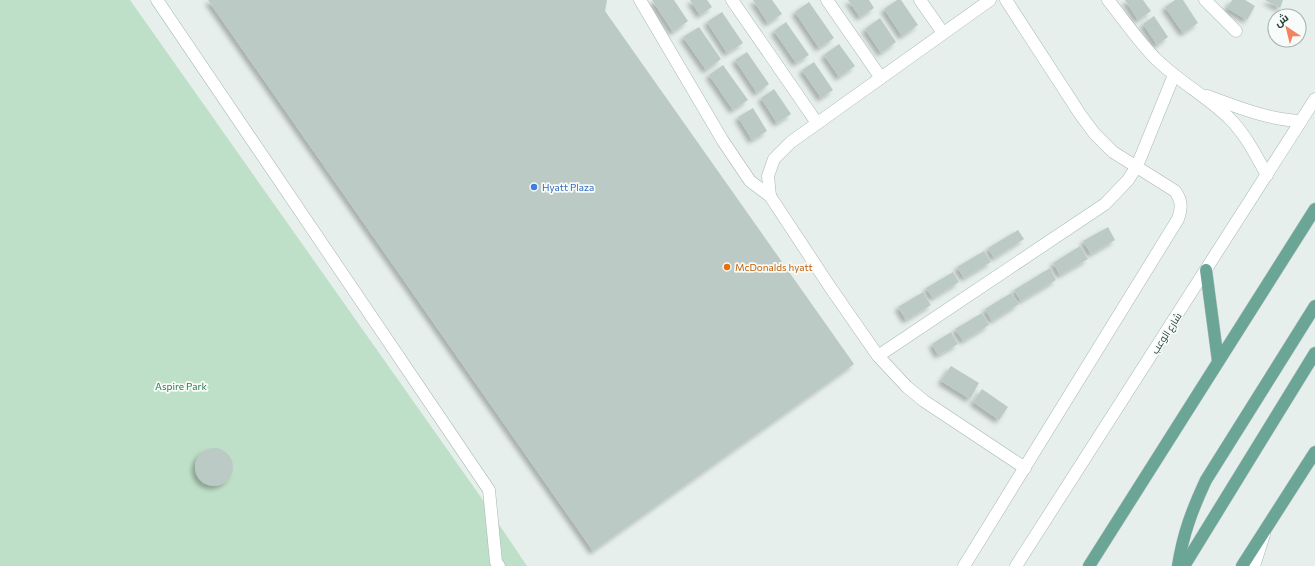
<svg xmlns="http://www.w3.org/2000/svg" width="1315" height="566" font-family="Commissioner,Cairo,sans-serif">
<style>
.green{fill:#bfe0c8}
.building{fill:#bbcac4;filter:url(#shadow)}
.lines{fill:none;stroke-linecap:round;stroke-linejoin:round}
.lane-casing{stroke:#a8b8b2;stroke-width:13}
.street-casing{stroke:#a8b8b2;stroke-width:13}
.primary-casing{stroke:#c2cac8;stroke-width:13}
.lane{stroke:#fff;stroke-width:12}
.street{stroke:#fff;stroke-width:12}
.primary{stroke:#6aa596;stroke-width:12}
.shop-dot{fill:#3f7fe0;stroke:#f7fbf9;stroke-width:1.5}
.food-dot{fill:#e8710a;stroke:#f7fbf9;stroke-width:1.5}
.labels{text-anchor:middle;stroke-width:3.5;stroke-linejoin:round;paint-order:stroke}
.shop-label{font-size:10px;fill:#366cbe;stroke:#f7fbf9;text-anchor:start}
.food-label{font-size:10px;fill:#c56008;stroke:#f7fbf9;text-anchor:start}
.street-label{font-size:10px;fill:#24423a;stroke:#f7fbf9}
.park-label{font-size:10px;fill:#2d7a4b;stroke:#f7fbf9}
</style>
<defs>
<filter id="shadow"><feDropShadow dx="-3.5" dy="3.5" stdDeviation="2" flood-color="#0004"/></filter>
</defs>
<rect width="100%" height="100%" fill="#e6efeb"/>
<polygon class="green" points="0,0 130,0 478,493 527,566 0,566"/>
<g class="building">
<polygon points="208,0 607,0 605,11 854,364 593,551"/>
<polygon points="652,0 674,0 688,21 673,32"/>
<polygon points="690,0 707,0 712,7 700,15"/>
<polygon points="753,0 772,0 782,14 768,23"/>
<polygon points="848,0 869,0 874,8 860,17"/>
<polygon points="897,0 901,0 918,25 902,36 884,9"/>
<polygon points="1125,0 1143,0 1151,11 1138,20"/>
<polygon points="1175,0 1183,0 1198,23 1183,33 1165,7"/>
<polygon points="1232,0 1245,0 1255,6 1247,20 1227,8"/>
<polygon points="1265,0 1283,0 1280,8"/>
<polygon points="809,2 834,38 819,48 795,12"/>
<polygon points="722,12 743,43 727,53 707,22"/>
<polygon points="1154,16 1168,37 1157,45 1143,24"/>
<polygon points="880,18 896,42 881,53 865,29"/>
<polygon points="786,22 809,55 796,63 774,31"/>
<polygon points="699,27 721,59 706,70 683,37"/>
<polygon points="839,44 855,66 839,77 824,55"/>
<polygon points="747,52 769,84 757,93 735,60"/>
<polygon points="814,62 833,90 821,98 802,70"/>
<polygon points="723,65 748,100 733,110 709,75"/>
<polygon points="774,89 791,114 777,123 761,98"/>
<polygon points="753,108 767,131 752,140 738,117"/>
<polygon points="1108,227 1115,240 1091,254 1083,241"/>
<polygon points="1018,230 1024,239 994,258 988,248"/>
<polygon points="1080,246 1088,259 1060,275 1053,263"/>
<polygon points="984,251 991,262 964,278 957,267"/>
<polygon points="1050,268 1056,280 1021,301 1014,290"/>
<polygon points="953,272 959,282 933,298 926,288"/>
<polygon points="923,292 931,305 906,320 898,307"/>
<polygon points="1011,293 1019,304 992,321 985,309"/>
<polygon points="982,313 989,325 963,341 955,329"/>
<polygon points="951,332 958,344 938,355 932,344"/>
<polygon points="951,366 979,383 970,399 941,381"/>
<polygon points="982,389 1008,407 999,420 973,402"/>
<circle cx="214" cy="467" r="19"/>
</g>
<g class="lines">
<g class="lane-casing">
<g id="lane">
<polyline points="157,0 489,490 496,562 499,566"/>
<polyline points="640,0 723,141 750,181 770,196 830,287 878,356 907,387 924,401 1025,468"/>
<polyline points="732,0 817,123"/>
<polyline points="827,0 881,78"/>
<polyline points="920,0 943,33"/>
<path d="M1108 0C1124 20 1139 42 1156 59 1179 82 1208 97 1230 119 1246 135 1256 156 1267 175"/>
<polyline points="1205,0 1236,31"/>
<path d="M1207 96C1238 107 1268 120 1301 121"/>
<polyline points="770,196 768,176 774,159 791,142 990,0"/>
<polyline points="878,356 1105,204 1128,180 1137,166 1174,75"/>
<path d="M964 566 1178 219C1182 208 1182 201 1175 191L1113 152 1094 133 1080 114 1006 0"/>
</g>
</g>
<g class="street-casing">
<g id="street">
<polyline points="1016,566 1315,99"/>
<polyline points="1254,566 1264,535"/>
</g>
</g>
<g class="primary-casing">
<g id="primary">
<polyline points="1206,270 1218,361"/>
<polyline points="1089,566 1315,209"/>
<path d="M1178 566C1183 534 1192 510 1206 480L1315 306"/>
<polyline points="1184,566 1315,353"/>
<polyline points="1242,566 1315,452"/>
</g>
</g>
<use href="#lane" class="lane"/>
<use href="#street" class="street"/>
<use href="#primary" class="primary"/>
</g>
<circle class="shop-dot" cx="534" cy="187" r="4"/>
<circle class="food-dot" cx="727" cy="267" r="4"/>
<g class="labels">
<g class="shop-label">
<text x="542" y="191">Hyatt Plaza</text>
</g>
<g class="food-label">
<text x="735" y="271">McDonalds hyatt</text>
</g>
<g class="street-label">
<text transform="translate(1166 333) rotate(-57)" y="4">شارع الوعب</text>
</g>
<g class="park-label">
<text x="181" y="390">Aspire Park</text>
</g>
</g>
<g transform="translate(1287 28) rotate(325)"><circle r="19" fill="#f7fbf9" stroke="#a3b1ad"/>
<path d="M0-3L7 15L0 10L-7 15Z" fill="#f4845f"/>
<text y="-6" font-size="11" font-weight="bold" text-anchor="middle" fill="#24423a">ش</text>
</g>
</svg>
